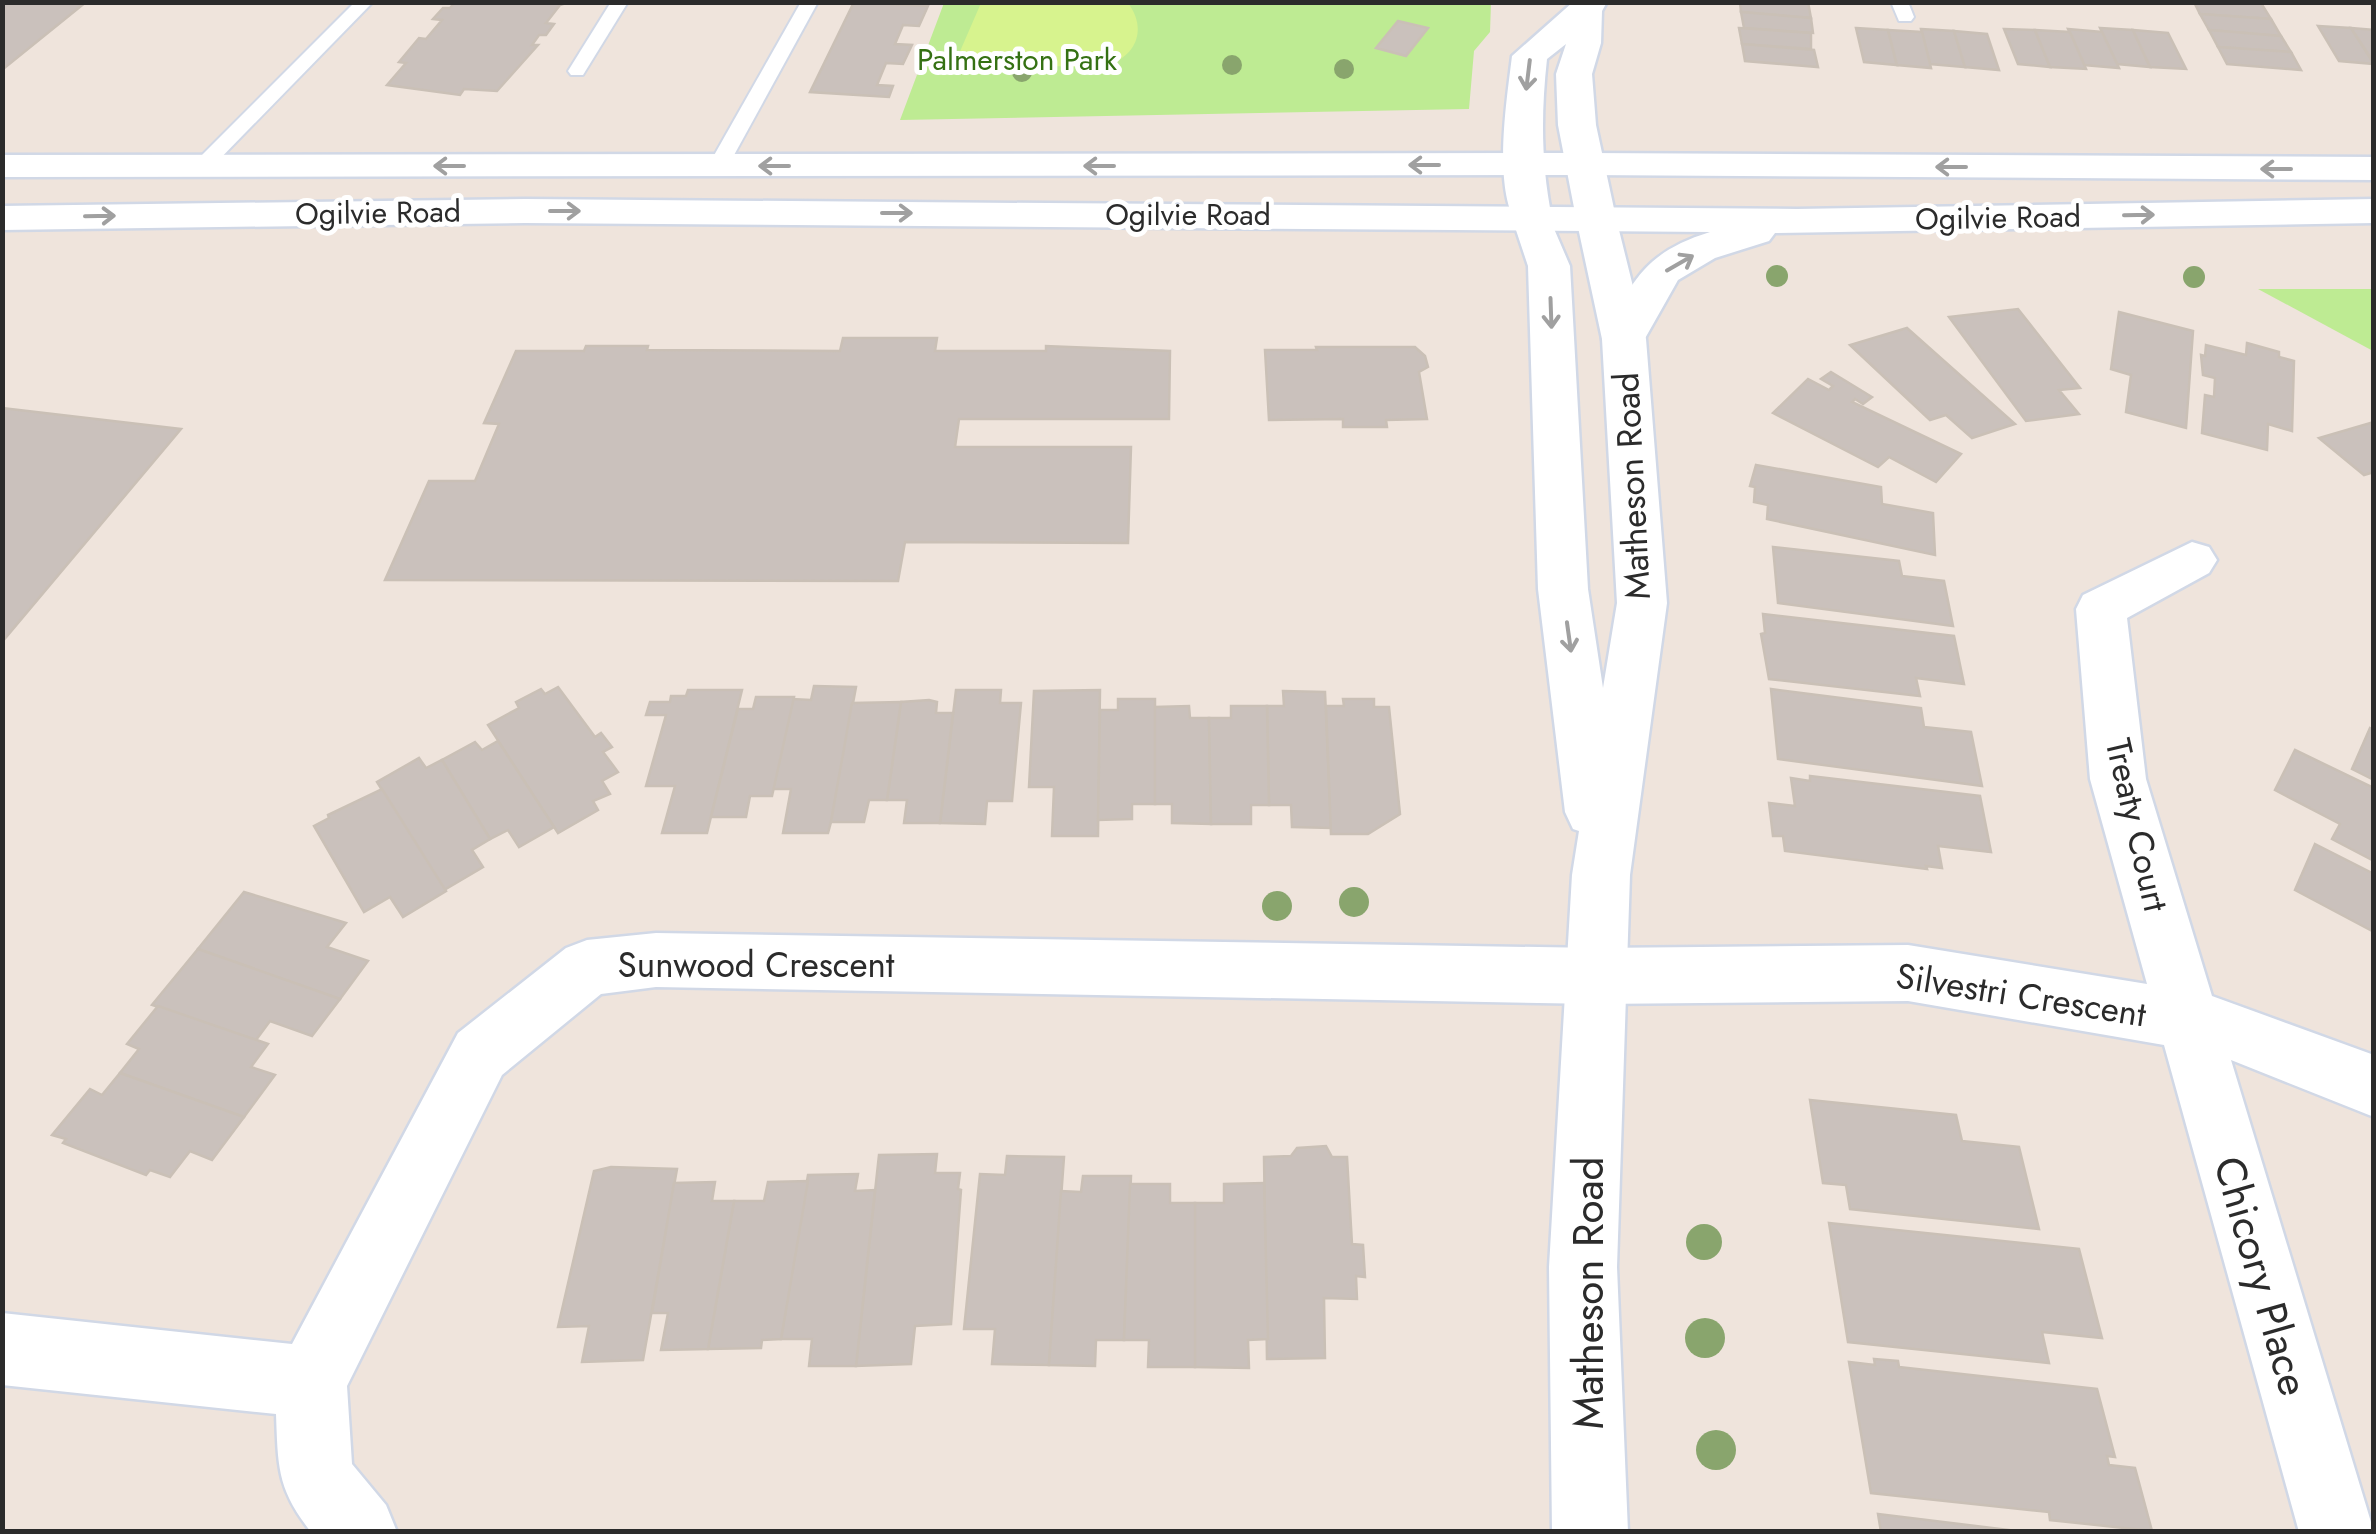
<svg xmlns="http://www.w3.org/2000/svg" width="2376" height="1534" font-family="Jost,sans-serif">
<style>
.green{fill:#beeb93}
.pitch{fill:#d7f38e}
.building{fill:#cac1bc;stroke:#cac0b6;stroke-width:2.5}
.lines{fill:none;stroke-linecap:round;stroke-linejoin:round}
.service-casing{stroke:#d1d8e6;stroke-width:4}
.minor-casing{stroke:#d1d8e6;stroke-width:5}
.tertiary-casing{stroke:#d1d8e6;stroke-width:5}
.secondary-casing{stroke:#d1d8e6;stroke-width:5}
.service{fill:#fff;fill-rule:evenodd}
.minor{fill:#fff;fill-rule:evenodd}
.tertiary{fill:#fff;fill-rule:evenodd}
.secondary{fill:#fff;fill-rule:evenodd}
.tree{fill:#89a56d}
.oneway{stroke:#a0a0a0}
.labels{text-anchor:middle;stroke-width:10;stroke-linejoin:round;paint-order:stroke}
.far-park-label{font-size:30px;fill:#357113;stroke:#fff}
.far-street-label{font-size:30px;fill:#2b2b2b;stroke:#fff}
.street-label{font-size:35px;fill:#2b2b2b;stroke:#fff}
.near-street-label{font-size:42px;fill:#2b2b2b;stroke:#fff}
</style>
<rect width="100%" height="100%" fill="#efe4dc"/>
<g class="green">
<polygon points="944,3 1491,3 1490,32 1474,51 1469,109 900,120"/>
<polygon points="2259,289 2373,289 2373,351 2258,289"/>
</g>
<path class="pitch" d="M981 3H1128C1145 25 1140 52 1111 64 1097 70 995 64 972 64L958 56Z"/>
<g class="building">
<polygon points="2,2 86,2 2,70"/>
<polygon points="455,2 569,2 560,5 546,23 554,24 546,35 539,35 532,45 538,45 497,91 464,89 460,95 387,85 406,63 399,62 419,38 426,39 442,20 433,19 443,8 450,8"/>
<polygon points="854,2 928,6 919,26 903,25 895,44 912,45 903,64 886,63 877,85 893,86 889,97 810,92"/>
<polygon points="1740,2 1808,2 1811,18 1741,12"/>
<polygon points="2194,2 2261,3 2271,19 2200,14"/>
<polygon points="1741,12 1811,18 1813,33 1744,28"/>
<polygon points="2200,14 2271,19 2281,36 2209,30"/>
<polygon points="1398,21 1428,28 1406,56 1376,48"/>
<polygon points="2318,26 2351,28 2374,64 2339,61"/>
<polygon points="1739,28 1811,33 1811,49 1742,44"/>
<polygon points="1856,28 1888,30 1897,65 1864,62"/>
<polygon points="2100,28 2133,30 2150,67 2117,64"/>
<polygon points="2351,28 2374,30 2374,63"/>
<polygon points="1921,29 1954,31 1965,67 1930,64"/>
<polygon points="2004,29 2035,30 2050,67 2018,64"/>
<polygon points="2068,29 2102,32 2119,68 2084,65"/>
<polygon points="1888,30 1922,32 1931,68 1897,65"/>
<polygon points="2035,30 2070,32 2086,69 2050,67"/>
<polygon points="2133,30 2168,33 2186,69 2150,67"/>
<polygon points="2209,30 2281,36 2291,52 2218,47"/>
<polygon points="1954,31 1987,34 1999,70 1965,67"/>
<polygon points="1742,44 1814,50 1818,67 1745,61"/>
<polygon points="2218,47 2291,52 2301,70 2227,64"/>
<polygon points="2018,309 2080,388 2059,390 2079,414 2026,421 1949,317"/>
<polygon points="2119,312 2193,331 2186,428 2126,412 2131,375 2111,369"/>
<polygon points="1907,328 2015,424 1972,438 1946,415 1930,420 1850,345"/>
<polygon points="843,338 937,338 935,351 1046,351 1046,346 1170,351 1169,419 959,419 955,447 1131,447 1128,543 905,542 898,581 385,580 429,481 475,481 499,424 484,423 516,351 584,351 586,346 648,346 647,350 840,351"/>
<polygon points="2247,343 2279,352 2279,357 2294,361 2292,431 2268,424 2267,450 2202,433 2205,395 2214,397 2215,378 2203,375 2201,355 2205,356 2206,345 2246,355"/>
<polygon points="1316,347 1415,347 1425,356 1428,367 1419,372 1427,419 1386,420 1387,427 1343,427 1343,419 1269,420 1265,350 1317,350"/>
<polygon points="1831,372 1872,397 1863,404 1855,399 1852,402 1961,454 1936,482 1889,457 1878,467 1773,413 1808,379 1829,390 1833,386 1821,379"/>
<polygon points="2,408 181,429 2,642"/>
<polygon points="2374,422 2374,472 2364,475 2319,438"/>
<polygon points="1756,465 1881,487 1882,504 1933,513 1935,555 1767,519 1768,505 1754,502 1755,487 1750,486"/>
<polygon points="1773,547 1899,561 1902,576 1944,581 1953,626 1778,603"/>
<polygon points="1763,614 1954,636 1964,684 1916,678 1920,696 1769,679 1761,634 1765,633"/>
<polygon points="814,686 856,687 831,822 828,833 783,833 791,789 773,789 793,699 811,700"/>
<polygon points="558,687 595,737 601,733 612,747 603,752 618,772 602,781 610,794 593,801 598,810 558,833 488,725 519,708 516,702 541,689 545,694"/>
<polygon points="1771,689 1921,708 1924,727 1971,732 1982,786 1778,759"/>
<polygon points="688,690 742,690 707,833 662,833 675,786 646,786 666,715 646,715 650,702 670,702 671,696 686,696"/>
<polygon points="956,690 1001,690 1000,703 1021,703 1012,801 987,801 985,824 940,823"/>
<polygon points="1100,690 1098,836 1052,836 1054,787 1029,787 1034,691"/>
<polygon points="1283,691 1325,692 1331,828 1292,827 1291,805 1269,805 1267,706 1284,706"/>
<polygon points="756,697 794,697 772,796 750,796 746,817 711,817 738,709 753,709"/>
<polygon points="1118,699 1155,699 1155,804 1132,804 1132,819 1098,820 1100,710 1118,710"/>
<polygon points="1343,699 1374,699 1374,707 1389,707 1400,814 1368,834 1331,834 1326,706 1344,706"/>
<polygon points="929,700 937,702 936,713 953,713 940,823 904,823 907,800 887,800 901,702"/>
<polygon points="901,702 887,800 869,800 864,822 831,822 852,703"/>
<polygon points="1189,706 1190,718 1209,718 1211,824 1172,823 1172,804 1155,804 1155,707"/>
<polygon points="1231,706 1267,706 1269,805 1251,805 1251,824 1211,824 1209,718 1231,718"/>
<polygon points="2370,728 2374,730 2374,780 2352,769"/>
<polygon points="498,741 554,827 519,847 508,830 490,839 442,760 475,742 482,750"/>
<polygon points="2295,750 2374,788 2374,861 2332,839 2340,824 2275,790"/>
<polygon points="419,758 426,768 442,760 490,839 472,850 483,867 444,890 377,782"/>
<polygon points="1810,776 1980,796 1991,852 1938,846 1942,868 1926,866 1927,869 1785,851 1783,836 1773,836 1769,803 1795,806 1791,778 1810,781"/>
<polygon points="382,789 446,891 403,917 390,897 364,912 314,826 329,818 328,815"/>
<polygon points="2315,844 2374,874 2374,932 2295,890"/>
<polygon points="244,892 346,923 327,947 368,961 340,999 198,949"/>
<polygon points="198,949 340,999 312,1036 270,1021 256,1040 152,1005"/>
<polygon points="158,1006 268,1044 251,1067 275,1075 244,1117 120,1073 139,1049 127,1044"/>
<polygon points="120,1073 244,1117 212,1160 190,1151 170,1177 150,1170 146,1175 63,1143 66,1139 52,1135 90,1089 102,1095"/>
<polygon points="1810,1100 1956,1115 1962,1141 2019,1147 2039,1229 1850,1209 1846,1185 1823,1183"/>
<polygon points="1326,1146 1332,1157 1347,1157 1352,1244 1363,1245 1365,1277 1356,1276 1357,1299 1324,1298 1325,1358 1267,1359 1264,1157 1291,1156 1297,1148"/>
<polygon points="937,1154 935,1173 960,1173 958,1189 961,1190 951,1324 915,1326 911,1364 856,1366 879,1155"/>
<polygon points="1007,1156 1064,1157 1049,1365 992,1364 995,1329 964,1329 980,1174 1005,1175"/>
<polygon points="611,1167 677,1169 643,1360 582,1362 589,1326 558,1327 594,1171"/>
<polygon points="858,1174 855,1191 875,1190 856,1366 809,1366 812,1339 781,1339 808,1175"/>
<polygon points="1083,1176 1131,1176 1124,1340 1096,1340 1095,1366 1049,1365 1061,1191 1081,1192"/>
<polygon points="808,1181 781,1339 762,1340 761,1348 708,1349 734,1201 764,1201 768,1182"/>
<polygon points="715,1182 712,1201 734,1201 708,1349 661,1350 668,1313 652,1313 674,1183"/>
<polygon points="1264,1183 1268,1339 1248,1340 1249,1368 1195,1367 1195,1203 1224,1203 1224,1184"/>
<polygon points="1130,1184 1170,1184 1170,1203 1195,1203 1195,1367 1148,1367 1149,1340 1124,1340"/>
<polygon points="1829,1223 2079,1249 2102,1338 2042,1332 2049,1363 1848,1342"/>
<polygon points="1874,1359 1898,1361 1899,1367 2097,1389 2115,1457 2107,1456 2109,1465 2135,1468 2152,1531 2050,1520 2049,1512 1871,1493 1849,1362 1875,1365"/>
<polygon points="1878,1514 2025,1532 1881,1532"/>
</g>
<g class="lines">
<g class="service-casing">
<g id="service">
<polygon points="355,2 373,2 209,170 195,170 195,162"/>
<polygon points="611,2 628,2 583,75 571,75 568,71"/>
<polygon points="801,2 818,2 728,166 725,170 711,170 708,166"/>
<polygon points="1891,2 1908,2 1914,17 1911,21 1899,21"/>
</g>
</g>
<g class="minor-casing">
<g id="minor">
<path d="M1573 2H1607L1602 11 1601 43 1592 74 1596 125 1616 218 1610 226 1596 230 1582 226 1576 218 1558 125 1556 74 1566 44 1547 59C1541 114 1541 164 1552 218L1546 226 1532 230 1518 226C1492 189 1507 99 1512 56Z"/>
<path d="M2192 542 2209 547 2217 560 2209 573 2127 618 2146 779 2212 996 2374 1055V1117L2231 1060 2374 1532H2299L2164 1045 1908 1001 1596 1004 656 987 601 994 502 1075 347 1386 352 1464 386 1505 397 1532H311C277 1489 278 1467 276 1414L2 1385V1313L292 1344 458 1033 566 948 587 940 656 933 1596 948 1908 945 2147 984 2090 779 2076 609 2083 595Z"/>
</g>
</g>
<g class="tertiary-casing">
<polygon id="tertiary" points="1532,206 1546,210 1570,266 1588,589 1603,688 1617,603 1602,339 1576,218 1582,210 1596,206 1610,210 1616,218 1646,339 1667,603 1630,875 1617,1267 1628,1532 1552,1532 1549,1267 1572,875 1579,831 1573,829 1565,812 1538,589 1528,266 1512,218 1518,210"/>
</g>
<g class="secondary-casing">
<g id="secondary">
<polygon points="1586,153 2374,157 2374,180 1586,175 2,177 2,155"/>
<path d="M525 199 1797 209 2374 199V223L1775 233 1769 241 1715 258 1678 280 1639 349 1624 353 1609 349 1602 339C1633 281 1643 253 1710 232L525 223 2 230V206Z"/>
</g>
</g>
<use href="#service" class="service"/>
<use href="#minor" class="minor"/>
<use href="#tertiary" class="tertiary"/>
<use href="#secondary" class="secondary"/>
</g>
<g class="tree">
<circle cx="1232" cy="65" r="10"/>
<circle cx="1344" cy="69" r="10"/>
<circle cx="1022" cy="72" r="10"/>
<circle cx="1777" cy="276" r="11"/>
<circle cx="2194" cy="277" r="11"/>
<circle cx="1354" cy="902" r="15"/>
<circle cx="1277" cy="906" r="15"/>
<circle cx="1704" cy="1242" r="18"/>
<circle cx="1705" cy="1338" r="20"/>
<circle cx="1716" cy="1450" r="20"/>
</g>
<defs><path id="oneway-shaft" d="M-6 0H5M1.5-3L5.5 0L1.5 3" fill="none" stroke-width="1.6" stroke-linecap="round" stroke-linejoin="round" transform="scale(2.5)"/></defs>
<g class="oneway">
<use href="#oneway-shaft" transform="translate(1528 75) rotate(97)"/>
<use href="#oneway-shaft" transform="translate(1424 165) rotate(-180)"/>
<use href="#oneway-shaft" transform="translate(449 166) rotate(180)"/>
<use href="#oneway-shaft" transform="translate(774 166) rotate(180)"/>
<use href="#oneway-shaft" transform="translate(1099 166) rotate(180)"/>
<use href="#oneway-shaft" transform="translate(1951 167) rotate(-180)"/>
<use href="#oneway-shaft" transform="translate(2276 169) rotate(-180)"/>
<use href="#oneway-shaft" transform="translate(565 211)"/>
<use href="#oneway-shaft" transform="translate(897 213)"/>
<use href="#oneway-shaft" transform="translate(2139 215) rotate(-1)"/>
<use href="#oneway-shaft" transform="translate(100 216) rotate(-1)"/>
<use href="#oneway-shaft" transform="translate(1680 263) rotate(-30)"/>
<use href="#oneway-shaft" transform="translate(1551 313) rotate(88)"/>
<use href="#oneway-shaft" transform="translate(1569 637) rotate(82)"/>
</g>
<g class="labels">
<g class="far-park-label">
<text x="1017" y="70">Palmerston Park</text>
</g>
<g class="far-street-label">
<text transform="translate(378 213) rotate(-1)" y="10">Ogilvie Road</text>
<text x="1188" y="225">Ogilvie Road</text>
<text transform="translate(1998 218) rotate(-1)" y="10">Ogilvie Road</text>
</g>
<g class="street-label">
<text transform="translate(1632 486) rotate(-93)" y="12">Matheson Road</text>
<text transform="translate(2137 825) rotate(77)" y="12">Treaty Court</text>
<text x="756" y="977">Sunwood Crescent</text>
<text transform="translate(2021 995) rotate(9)" y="12">Silvestri Crescent</text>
</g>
<g class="near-street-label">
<text transform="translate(2262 1276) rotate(74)" y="15">Chicory Place</text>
<text transform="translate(1588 1293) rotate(-90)" y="15">Matheson Road</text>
</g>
</g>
<rect width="2376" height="1534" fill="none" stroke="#2b2b2b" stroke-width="10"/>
</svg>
